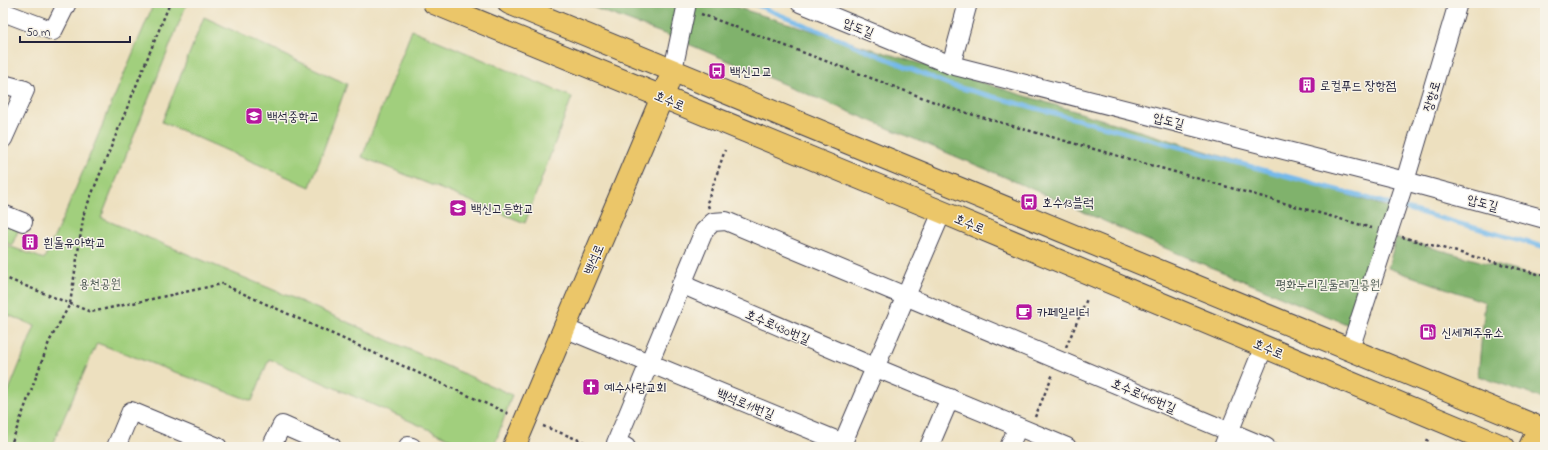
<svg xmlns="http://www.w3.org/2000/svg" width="1548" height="450" font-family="'Indie Flower','Poor Story',sans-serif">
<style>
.green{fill:#a1cf7d;stroke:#62785c}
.forest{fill:#80b26c;stroke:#516a54}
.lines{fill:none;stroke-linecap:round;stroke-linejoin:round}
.stream{stroke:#75b9eb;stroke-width:4.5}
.minor-casing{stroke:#403e4f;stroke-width:20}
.major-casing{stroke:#403e4f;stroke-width:24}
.path{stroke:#403e4f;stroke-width:2.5;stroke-dasharray:3 3;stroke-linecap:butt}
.minor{stroke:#fff;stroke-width:18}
.major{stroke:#ebc669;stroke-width:22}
.labels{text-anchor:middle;stroke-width:3;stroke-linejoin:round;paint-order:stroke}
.street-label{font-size:13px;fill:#22223b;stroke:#f7f3e8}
.poi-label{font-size:13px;fill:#22223b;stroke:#f7f3e8;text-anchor:start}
.park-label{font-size:13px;fill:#48564f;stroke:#f7f3e8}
</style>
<rect width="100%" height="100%" fill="#f7f3e8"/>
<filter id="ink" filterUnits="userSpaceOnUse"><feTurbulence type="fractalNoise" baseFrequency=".025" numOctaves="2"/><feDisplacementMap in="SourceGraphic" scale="8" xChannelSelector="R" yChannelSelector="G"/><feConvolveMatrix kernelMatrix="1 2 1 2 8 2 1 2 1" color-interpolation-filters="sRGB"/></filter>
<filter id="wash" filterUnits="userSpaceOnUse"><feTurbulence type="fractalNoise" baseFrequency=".012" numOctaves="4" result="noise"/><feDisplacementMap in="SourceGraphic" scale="16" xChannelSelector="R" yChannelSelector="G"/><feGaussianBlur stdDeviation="0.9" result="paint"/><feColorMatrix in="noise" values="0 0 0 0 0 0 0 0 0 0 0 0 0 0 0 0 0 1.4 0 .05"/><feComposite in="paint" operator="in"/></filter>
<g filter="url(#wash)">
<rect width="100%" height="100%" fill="#ede0bf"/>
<g class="green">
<polygon points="154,3 187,3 101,218 293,298 512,395 494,447 469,447 269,359 252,401 97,343 51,447 3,447 3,405 35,326 3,313 3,244 44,259 67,209"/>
<polygon points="204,17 347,84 310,187 162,122"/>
<polygon points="412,30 572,97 525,223 362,157"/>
<polygon points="3,217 21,224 12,245 3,242"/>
</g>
<g class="forest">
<polygon points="581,3 684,3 675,38"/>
<polygon points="690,3 722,3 1394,209 1349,325 1165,248 1007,178 681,41"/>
<polygon points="1396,238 1545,279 1545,399 1478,376 1485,302 1388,268"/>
</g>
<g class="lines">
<g class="stream">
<polyline points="752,3 950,85 1393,205"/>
<polyline points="1400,207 1545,247"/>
</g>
</g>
</g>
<g filter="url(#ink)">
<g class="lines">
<g class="minor-casing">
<g id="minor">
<polyline points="800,3 951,65 1405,181 1545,219"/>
<polyline points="3,12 53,31 67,3"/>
<polyline points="951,65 968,3"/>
<polyline points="673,70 687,3"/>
<polyline points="3,84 25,90 3,139"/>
<polyline points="3,214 23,222"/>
<polyline points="681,284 874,367 1067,447"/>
<polyline points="564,328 843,443"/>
<polyline points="1350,349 1405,181 1458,3"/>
<polyline points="116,447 131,411 218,447"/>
<polyline points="271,447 282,425 332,447"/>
<polyline points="408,447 408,446 412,447"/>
<polyline points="626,447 616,443 704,231 713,222 726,221 1266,447"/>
<polyline points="841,447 942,212"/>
<polyline points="929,447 950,398"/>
<polyline points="1009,447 1018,427"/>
<polyline points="1223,447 1264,346"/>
</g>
</g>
<g class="major-casing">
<g id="major">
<polyline points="434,3 942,212 1504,447"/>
<polyline points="509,3 1545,430"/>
<polyline points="514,447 668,83"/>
<polyline points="1530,447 1539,428"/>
</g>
</g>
<g class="path">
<polyline points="701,14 953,109 1372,228"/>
<polyline points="709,208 707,203 725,150"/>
<polyline points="1402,237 1545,276"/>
<polyline points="3,277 91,312 222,284 509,414"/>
<polyline points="1066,347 1087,299"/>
<polyline points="1035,417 1053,374"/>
<polyline points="543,426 597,447"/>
<polyline points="10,447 49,342 70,304 84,213 170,3"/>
<polyline points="1425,447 1428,439"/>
</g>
<use href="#minor" class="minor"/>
<use href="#major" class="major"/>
</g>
</g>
<defs>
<g id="bus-square" transform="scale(0.9)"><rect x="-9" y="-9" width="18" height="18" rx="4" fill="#b5179e" stroke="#f7f3e8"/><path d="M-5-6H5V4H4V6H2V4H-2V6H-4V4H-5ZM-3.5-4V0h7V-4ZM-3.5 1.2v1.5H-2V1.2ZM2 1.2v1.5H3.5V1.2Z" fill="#fff"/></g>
<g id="building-square" transform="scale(0.9)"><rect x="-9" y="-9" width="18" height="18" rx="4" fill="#b5179e" stroke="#f7f3e8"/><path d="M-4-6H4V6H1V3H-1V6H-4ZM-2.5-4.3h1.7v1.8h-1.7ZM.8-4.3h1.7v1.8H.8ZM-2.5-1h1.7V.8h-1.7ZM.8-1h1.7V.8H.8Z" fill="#fff"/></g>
<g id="school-square" transform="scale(0.9)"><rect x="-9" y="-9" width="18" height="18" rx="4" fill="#b5179e" stroke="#f7f3e8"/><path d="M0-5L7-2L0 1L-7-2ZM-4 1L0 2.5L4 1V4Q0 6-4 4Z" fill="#fff"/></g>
<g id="cafe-square" transform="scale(0.9)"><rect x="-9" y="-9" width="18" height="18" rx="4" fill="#b5179e" stroke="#f7f3e8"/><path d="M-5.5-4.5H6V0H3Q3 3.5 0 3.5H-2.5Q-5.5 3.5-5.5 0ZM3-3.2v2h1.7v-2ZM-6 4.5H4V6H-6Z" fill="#fff"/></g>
<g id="fuel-square" transform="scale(0.9)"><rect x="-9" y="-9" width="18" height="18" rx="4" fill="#b5179e" stroke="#f7f3e8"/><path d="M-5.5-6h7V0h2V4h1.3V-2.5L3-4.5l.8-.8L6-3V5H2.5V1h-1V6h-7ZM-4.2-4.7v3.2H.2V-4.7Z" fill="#fff"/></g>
<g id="church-square" transform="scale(0.9)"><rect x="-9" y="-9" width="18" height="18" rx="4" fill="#b5179e" stroke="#f7f3e8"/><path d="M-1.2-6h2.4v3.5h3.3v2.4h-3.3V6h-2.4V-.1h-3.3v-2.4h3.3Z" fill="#fff"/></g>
</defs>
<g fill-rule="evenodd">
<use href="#bus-square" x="717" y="71"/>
<use href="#building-square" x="1307" y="85"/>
<use href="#school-square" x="254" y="116"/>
<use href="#bus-square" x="1029" y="202"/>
<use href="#school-square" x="458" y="208"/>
<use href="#building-square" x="30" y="242"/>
<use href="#cafe-square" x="1024" y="312"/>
<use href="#fuel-square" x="1428" y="332"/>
<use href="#church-square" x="591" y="387"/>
</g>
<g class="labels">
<g class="street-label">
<text transform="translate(859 27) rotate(22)" y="5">압도길</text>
<text transform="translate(1431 96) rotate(-73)" y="5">장항로</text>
<text transform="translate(670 100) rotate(23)" y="5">호수로</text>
<text transform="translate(1169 120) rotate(14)" y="5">압도길</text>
<text transform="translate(1483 202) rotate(15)" y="5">압도길</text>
<text transform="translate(970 223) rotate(23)" y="5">호수로</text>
<text transform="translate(593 259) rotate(-67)" y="5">백석로</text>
<text transform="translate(778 326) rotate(23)" y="5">호수로430번길</text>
<text transform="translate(1269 348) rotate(23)" y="5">호수로</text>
<text transform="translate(1144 395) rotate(23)" y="5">호수로446번길</text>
<text transform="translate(746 403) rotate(22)" y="5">백석로11번길</text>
</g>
<g class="poi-label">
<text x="730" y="76">백신고교</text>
<text x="1320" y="90">로컬푸드 장항점</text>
<text x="267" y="121">백석중학교</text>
<text x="1042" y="207">호수13블럭</text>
<text x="471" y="213">백신고등학교</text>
<text x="43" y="247">흰돌유아학교</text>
<text x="1037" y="317">카페일리터</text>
<text x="1441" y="337">신세계주유소</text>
<text x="604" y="392">예수사랑교회</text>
</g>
<g class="park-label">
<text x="100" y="288">용천공원</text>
<text x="1328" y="289">평화누리길둘레길공원</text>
</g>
</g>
<rect width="1548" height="450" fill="none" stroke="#f7f3e8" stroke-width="16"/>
<path d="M20 36v6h110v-6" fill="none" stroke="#22223b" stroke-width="2"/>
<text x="26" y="36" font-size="12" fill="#22223b" stroke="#f7f3e8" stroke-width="3" paint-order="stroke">50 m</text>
</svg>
